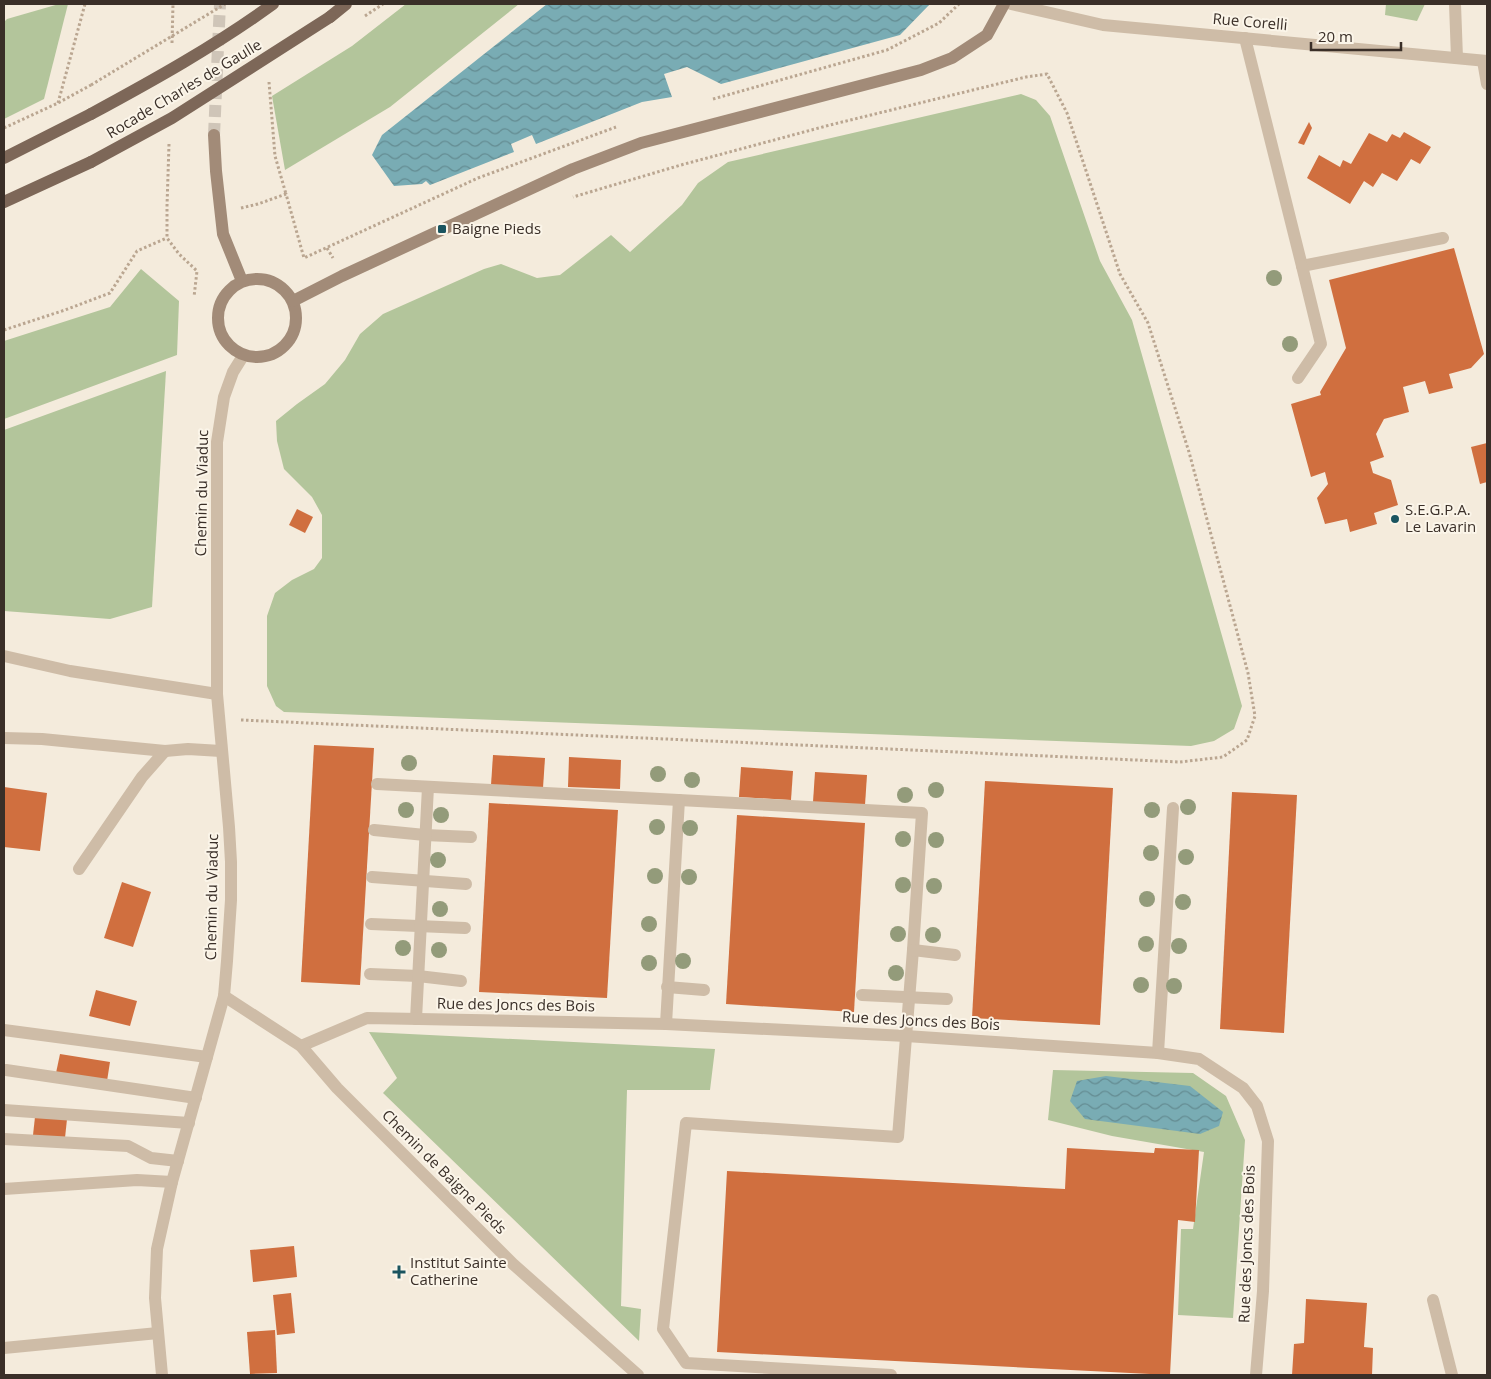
<svg xmlns="http://www.w3.org/2000/svg" width="1491" height="1379" font-family="'Open Sans',sans-serif">
<style>
.green{fill:#b3c59b}
.water{fill:url(#water-waves)}
.building{fill:#d06f3f}
.lines{fill:none;stroke-linecap:round;stroke-linejoin:round}
.secondary-tunnel{stroke:#cfc5b8;stroke-width:12;stroke-dasharray:12 6;stroke-linecap:butt}
.path{stroke:#baa691;stroke-width:3;stroke-dasharray:2.5 2.5;stroke-linecap:butt}
.lane{stroke:#cebca7;stroke-width:12}
.street{stroke:#cebca7;stroke-width:12}
.secondary{stroke:#a28b78;stroke-width:12}
.primary{stroke:#7d6758;stroke-width:12}
.path-bridge{stroke:#baa691;stroke-width:3;stroke-dasharray:2.5 2.5;stroke-linecap:butt}
.primary-bridge{stroke:#7d6758;stroke-width:12}
.tree{fill:#939b7a}
.poi-dot{fill:#1a545f;stroke:#fbf5e9;stroke-width:2}
.labels{text-anchor:middle;stroke-width:4;stroke-linejoin:round;paint-order:stroke}
.street-label{font-size:15px;fill:#3a2f28;stroke:#fbf5e9}
.poi-label{font-size:15px;fill:#3a2f28;stroke:#fbf5e9;text-anchor:start}
</style>
<defs>
<pattern id="water-waves" width="16" height="10" patternUnits="userSpaceOnUse" patternTransform="scale(1.25)"><rect width="16" height="10" fill="#79acb4"/><path d="M0 5q4-4 8 0t8 0" fill="none" stroke="#648c92"/></pattern>
</defs>
<rect width="100%" height="100%" fill="#f4ebdc"/>
<g class="green">
<polygon points="59,4 68,4 44,99 4,119 4,22 7,19"/>
<polygon points="406,4 519,4 390,107 285,170 272,96 352,46"/>
<polygon points="1386,4 1425,4 1417,21 1385,15"/>
<polygon points="1021,94 1036,100 1050,116 1100,261 1132,320 1242,706 1234,729 1214,741 1191,746 284,712 276,706 267,686 267,616 275,593 292,580 314,569 322,558 322,515 312,497 284,469 277,441 276,421 297,404 325,384 345,360 360,334 383,314 484,269 501,264 537,278 560,275 611,235 630,252 682,205 698,183 728,162"/>
<polygon points="141,269 179,301 177,355 4,419 4,341 110,307"/>
<polygon points="166,371 152,607 110,619 4,611 4,430"/>
<polygon points="369,1032 715,1049 710,1090 627,1090 621,1306 641,1309 639,1341 383,1093 397,1078"/>
<polygon points="1053,1070 1193,1073 1226,1096 1245,1140 1233,1318 1178,1315 1181,1229 1193,1229 1204,1152 1112,1136 1048,1120"/>
</g>
<g class="water">
<polygon points="547,4 930,4 900,35 721,84 687,67 664,74 672,97 642,102 536,144 532,135 511,144 514,152 430,185 426,181 422,184 394,186 372,155 382,135"/>
<polygon points="1106,1076 1190,1086 1223,1112 1219,1126 1200,1134 1085,1119 1070,1101 1077,1081"/>
</g>
<g class="building">
<polygon points="1309,122 1312,128 1304,145 1298,143"/>
<polygon points="1404,132 1431,147 1420,164 1411,159 1397,181 1382,173 1373,187 1364,181 1350,204 1307,178 1319,155 1340,167 1343,160 1351,164 1369,133 1387,142 1392,134 1400,138"/>
<polygon points="1454,248 1484,354 1471,368 1449,374 1453,388 1429,394 1425,381 1403,387 1409,412 1384,419 1376,434 1384,457 1370,462 1373,473 1391,480 1398,505 1374,513 1377,524 1350,532 1347,519 1325,524 1317,498 1328,484 1325,472 1311,477 1291,404 1321,395 1320,392 1346,348 1329,280"/>
<polygon points="1487,443 1487,482 1480,484 1471,447"/>
<polygon points="297,509 313,517 305,533 289,525"/>
<polygon points="314,745 374,748 360,985 301,982"/>
<polygon points="493,755 545,758 543,788 491,785"/>
<polygon points="569,757 621,760 620,789 568,787"/>
<polygon points="741,767 793,771 791,800 739,797"/>
<polygon points="815,772 867,775 865,805 813,802"/>
<polygon points="985,781 1113,788 1100,1025 972,1018"/>
<polygon points="4,787 47,793 40,851 4,847"/>
<polygon points="1232,792 1297,795 1284,1033 1220,1029"/>
<polygon points="489,803 618,810 607,998 479,992"/>
<polygon points="737,815 865,823 854,1012 726,1004"/>
<polygon points="122,882 151,892 133,947 104,938"/>
<polygon points="96,990 137,1001 130,1026 89,1016"/>
<polygon points="60,1054 110,1062 107,1081 56,1073"/>
<polygon points="35,1117 67,1119 65,1138 33,1135"/>
<polygon points="1067,1148 1154,1153 1155,1148 1199,1150 1195,1222 1178,1220 1170,1375 717,1352 727,1171 1065,1189"/>
<polygon points="294,1246 297,1277 253,1282 250,1250"/>
<polygon points="291,1293 295,1333 277,1335 273,1295"/>
<polygon points="1306,1299 1367,1303 1364,1347 1373,1348 1372,1375 1292,1375 1294,1344 1304,1343"/>
<polygon points="275,1330 277,1373 250,1374 247,1332"/>
</g>
<g class="lines">
<polyline class="secondary-tunnel" points="214,135 220,4"/>
<g class="path">
<polyline points="365,16 383,4"/>
<polyline points="172,43 173,4"/>
<polyline points="269,82 275,156 286,194"/>
<polyline points="713,99 887,50 939,23 959,4"/>
<polyline points="58,103 85,4"/>
<polyline points="4,128 58,103 91,85"/>
<polyline points="169,144 167,206 167,238 179,254 197,271 194,297"/>
<polyline points="241,208 258,204 286,194 304,258 478,178 616,127"/>
<polyline points="327,248 333,258"/>
<polyline points="4,330 65,310 110,293 137,251 167,238"/>
<polyline points="241,720 1180,762 1223,757 1247,740 1255,716 1248,673 1189,452 1148,323 1120,274 1067,113 1047,74 1026,77 830,125 681,165 573,197"/>
</g>
<g class="lane">
<polyline points="1455,4 1457,58"/>
<polyline points="1245,38 1302,266 1443,238"/>
<polyline points="1483,61 1487,84"/>
<polyline points="1298,378 1321,344 1302,266"/>
<polyline points="4,656 70,671 217,694"/>
<polyline points="4,738 42,739 165,751 188,749 221,751"/>
<polyline points="377,784 922,813 913,950 898,1137 686,1123 663,1329 686,1363 891,1375"/>
<polyline points="374,830 425,835 471,837"/>
<polyline points="79,869 142,777 165,751"/>
<polyline points="372,877 466,884"/>
<polyline points="371,924 465,928"/>
<polyline points="913,950 955,955"/>
<polyline points="370,974 418,976 461,981"/>
<polyline points="667,987 704,990"/>
<polyline points="862,995 947,999"/>
<polyline points="416,1019 428,787"/>
<polyline points="666,1024 679,800"/>
<polyline points="4,1030 207,1057"/>
<polyline points="301,1046 367,1018 666,1024 906,1036 1158,1053 1199,1059 1243,1088 1257,1106 1268,1141 1263,1291 1256,1375"/>
<polyline points="1158,1053 1173,808"/>
<polyline points="6,1070 196,1098"/>
<polyline points="4,1110 189,1123"/>
<polyline points="4,1139 128,1146 151,1158 178,1161"/>
<polyline points="4,1189 137,1180 172,1182"/>
<polyline points="1433,1300 1452,1375"/>
<polyline points="4,1348 158,1333"/>
</g>
<g class="street">
<polyline points="1011,4 1103,25 1487,61"/>
<polyline points="224,996 301,1046 337,1088 513,1264 638,1375"/>
<polyline points="162,1375 155,1298 157,1249 172,1182 224,996 227,961 231,900 231,862 229,827 217,694 217,442 224,397 233,372 243,356"/>
</g>
<g class="secondary">
<polyline points="214,135 216,171 223,234 242,281"/>
<circle cx="257" cy="318" r="39"/>
<polyline points="293,301 342,276 573,169 641,143 921,70 952,58 987,35 1004,4"/>
</g>
<g class="primary">
<polyline points="330,17 346,4"/>
<polyline points="4,158 91,114"/>
<polyline points="4,202 91,162"/>
</g>
<polyline class="path-bridge" points="91,85 225,4"/>
<g class="primary-bridge">
<path d="M91 114C154 80 215 46 273 4"/>
<polyline points="91,162 172,118 330,17"/>
</g>
</g>
<g class="tree">
<circle cx="1274" cy="278" r="8"/>
<circle cx="1290" cy="344" r="8"/>
<circle cx="409" cy="763" r="8"/>
<circle cx="658" cy="774" r="8"/>
<circle cx="692" cy="780" r="8"/>
<circle cx="936" cy="790" r="8"/>
<circle cx="905" cy="795" r="8"/>
<circle cx="1188" cy="807" r="8"/>
<circle cx="406" cy="810" r="8"/>
<circle cx="1152" cy="810" r="8"/>
<circle cx="441" cy="815" r="8"/>
<circle cx="657" cy="827" r="8"/>
<circle cx="690" cy="828" r="8"/>
<circle cx="903" cy="839" r="8"/>
<circle cx="936" cy="840" r="8"/>
<circle cx="1151" cy="853" r="8"/>
<circle cx="1186" cy="857" r="8"/>
<circle cx="438" cy="860" r="8"/>
<circle cx="655" cy="876" r="8"/>
<circle cx="689" cy="877" r="8"/>
<circle cx="903" cy="885" r="8"/>
<circle cx="934" cy="886" r="8"/>
<circle cx="1147" cy="899" r="8"/>
<circle cx="1183" cy="902" r="8"/>
<circle cx="440" cy="909" r="8"/>
<circle cx="649" cy="924" r="8"/>
<circle cx="898" cy="934" r="8"/>
<circle cx="933" cy="935" r="8"/>
<circle cx="1146" cy="944" r="8"/>
<circle cx="1179" cy="946" r="8"/>
<circle cx="403" cy="948" r="8"/>
<circle cx="439" cy="950" r="8"/>
<circle cx="683" cy="961" r="8"/>
<circle cx="649" cy="963" r="8"/>
<circle cx="896" cy="973" r="8"/>
<circle cx="1141" cy="985" r="8"/>
<circle cx="1174" cy="986" r="8"/>
</g>
<g class="poi-dot">
<rect x="437" y="224" width="10" height="10" rx="2.5"/>
<circle cx="1395" cy="519" r="5"/>
<path d="M396.5 1264.5h5v5h5v5h-5v5h-5v-5h-5v-5h5z"/>
</g>
<g class="labels">
<g class="street-label">
<text transform="translate(1250 22) rotate(5)" y="5">Rue Corelli</text>
<text transform="translate(184 89) rotate(-31)" y="5">Rocade Charles de Gaulle</text>
<text transform="translate(202 493) rotate(-89)" y="5">Chemin du Viaduc</text>
<text transform="translate(212 897) rotate(-89)" y="5">Chemin du Viaduc</text>
<text transform="translate(516 1005) rotate(1)" y="5">Rue des Joncs des Bois</text>
<text transform="translate(921 1021) rotate(3)" y="5">Rue des Joncs des Bois</text>
<text transform="translate(444 1172) rotate(45)" y="5">Chemin de Baigne Pieds</text>
<text transform="translate(1247 1244) rotate(-88)" y="5">Rue des Joncs des Bois</text>
</g>
<g class="poi-label">
<text x="452" y="234">Baigne Pieds</text>
<text x="1405" y="515">S.E.G.P.A.<tspan x="1405" dy="17">Le Lavarin</tspan></text>
<text x="410" y="1268">Institut Sainte<tspan x="410" dy="17">Catherine</tspan></text>
</g>
</g>
<rect width="1491" height="1379" fill="none" stroke="#3a2f28" stroke-width="10"/>
<path d="M1311 42v8h90v-8" fill="none" stroke="#3a2f28" stroke-width="2.5"/>
<text x="1318" y="42" font-size="15" fill="#3a2f28" stroke="#fbf5e9" stroke-width="4" paint-order="stroke">20 m</text>
</svg>
